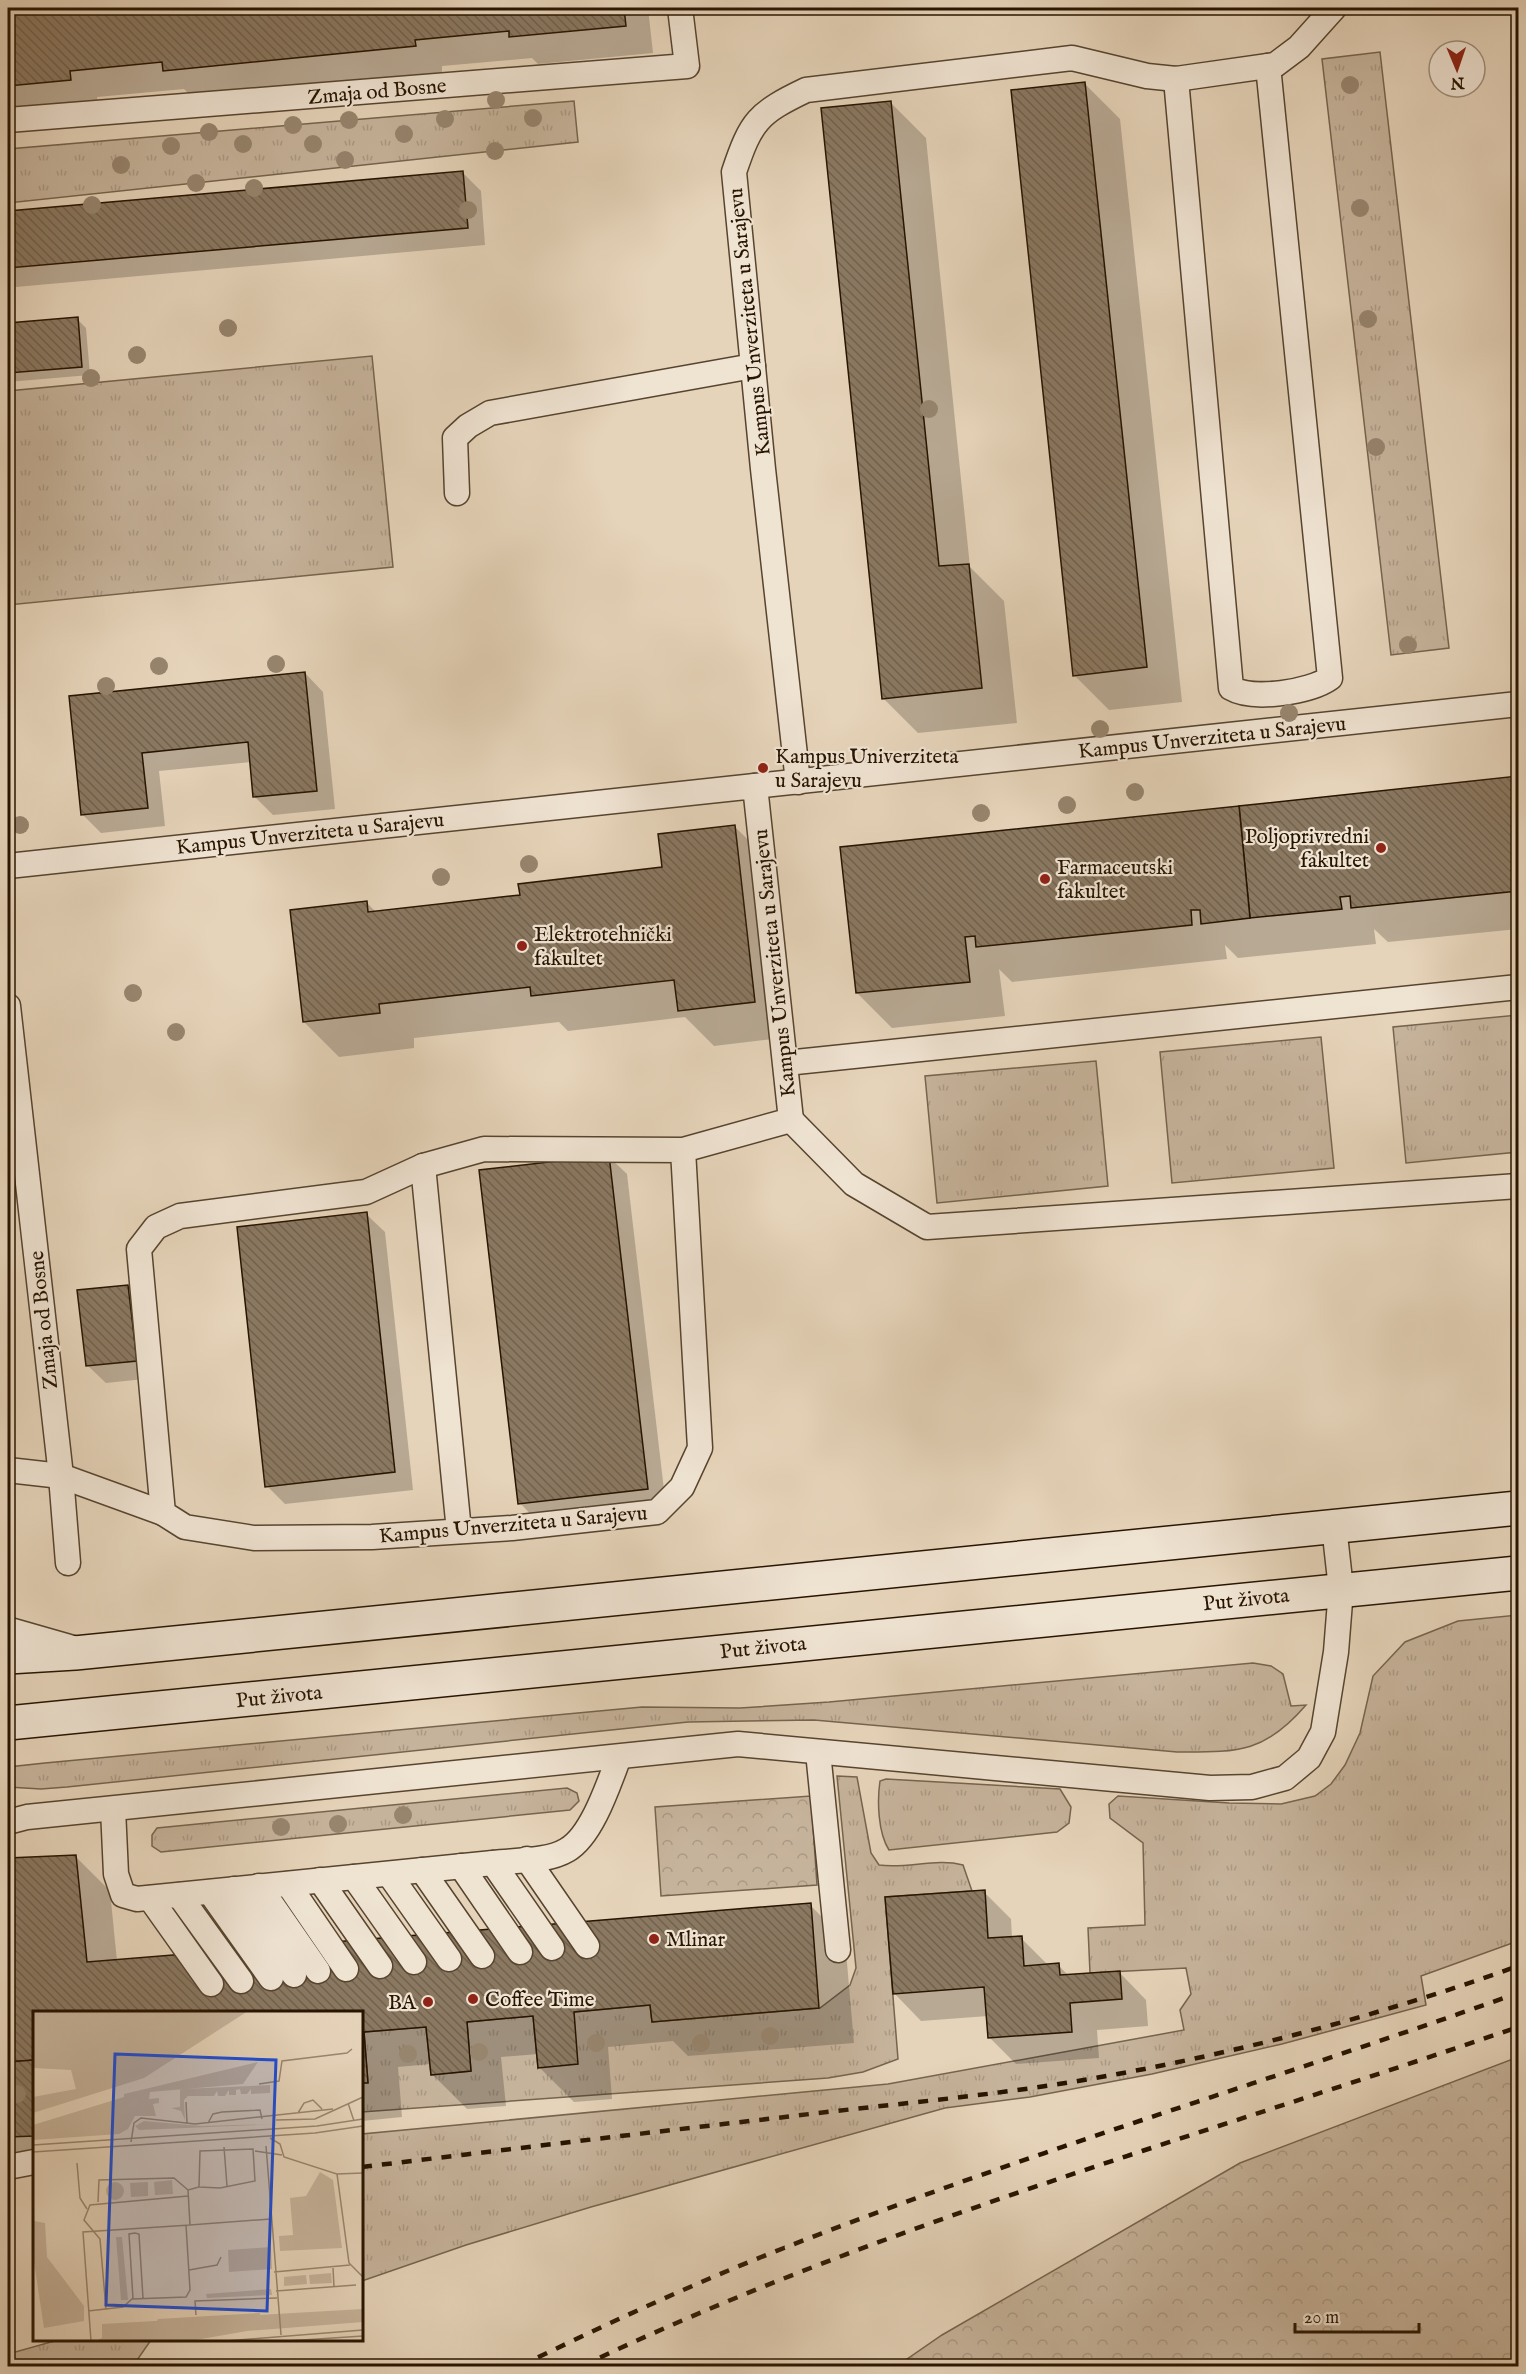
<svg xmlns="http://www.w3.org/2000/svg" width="1526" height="2374" font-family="'IM FELL English',serif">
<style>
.grass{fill:url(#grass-tufts);stroke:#76644e;stroke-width:1.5}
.forest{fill:url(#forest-crowns);stroke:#76644e;stroke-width:1.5}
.shadow{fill:#0003}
.building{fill:url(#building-back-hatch);stroke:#271401;stroke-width:1.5}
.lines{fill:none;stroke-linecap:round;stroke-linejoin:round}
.lane-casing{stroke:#57442f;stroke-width:27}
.street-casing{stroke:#57442f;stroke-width:36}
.secondary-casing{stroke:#271401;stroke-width:36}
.lane{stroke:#efe3d2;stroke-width:24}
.street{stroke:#efe3d2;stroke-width:33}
.secondary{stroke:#efe3d2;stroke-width:33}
.rail{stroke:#271401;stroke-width:4.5;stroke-dasharray:10 10;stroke-linecap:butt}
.tree{fill:#97856e}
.poi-dot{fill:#8f2418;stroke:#efe3d2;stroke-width:2}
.labels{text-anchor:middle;stroke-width:4.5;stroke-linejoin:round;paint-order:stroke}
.street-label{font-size:21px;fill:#271401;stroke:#efe3d2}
.poi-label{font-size:21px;fill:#271401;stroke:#efe3d2;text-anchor:start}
.inset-road{fill:none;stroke:#9a8770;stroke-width:1.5}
.view{fill:#1d4ed8;fill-opacity:0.15;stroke:#1d4ed8;stroke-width:3}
.inset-edge{fill:none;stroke:#271401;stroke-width:3}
</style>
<defs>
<pattern id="grass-tufts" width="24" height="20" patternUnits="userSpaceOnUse" patternTransform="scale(1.5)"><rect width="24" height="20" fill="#c6b39b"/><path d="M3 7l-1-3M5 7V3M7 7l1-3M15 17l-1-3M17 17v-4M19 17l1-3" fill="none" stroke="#aa9984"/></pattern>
<pattern id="forest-crowns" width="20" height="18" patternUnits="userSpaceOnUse" patternTransform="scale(1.5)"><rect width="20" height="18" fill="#c6b39b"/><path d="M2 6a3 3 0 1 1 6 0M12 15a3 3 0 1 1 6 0" fill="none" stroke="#aa9984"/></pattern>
<pattern id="building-back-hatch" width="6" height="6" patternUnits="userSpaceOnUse" patternTransform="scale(1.5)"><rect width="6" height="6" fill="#8a7861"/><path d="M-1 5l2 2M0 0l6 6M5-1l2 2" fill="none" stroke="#71614e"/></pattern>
</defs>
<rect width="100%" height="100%" fill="#e6d4ba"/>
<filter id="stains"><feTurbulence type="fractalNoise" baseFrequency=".00333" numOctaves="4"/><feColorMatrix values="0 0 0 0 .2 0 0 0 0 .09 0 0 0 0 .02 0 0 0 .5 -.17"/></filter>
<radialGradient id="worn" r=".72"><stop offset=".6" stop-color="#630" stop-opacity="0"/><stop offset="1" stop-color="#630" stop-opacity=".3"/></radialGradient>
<g class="grass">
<polygon points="1380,52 1449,648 1391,655 1322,59"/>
<polygon points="574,101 578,142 8,203 8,149"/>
<polygon points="372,356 393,567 8,605 8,391"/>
<polygon points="1518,1015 1518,1152 1406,1163 1393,1027"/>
<polygon points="1321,1037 1334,1168 1172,1183 1160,1052"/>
<polygon points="1096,1061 1108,1186 937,1203 925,1076"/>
<polygon points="1518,1615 1518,1941 1421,1976 1426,2005 1282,2044 1152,2074 1030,2097 945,2108 591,2207 466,2245 362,2281 362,2134 888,2084 1184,2030 1180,2010 1191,1994 1186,1968 1090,1973 1088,1928 1145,1925 1143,1843 1110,1818 1109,1804 1118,1796 1229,1803 1281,1804 1315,1796 1331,1784 1345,1765 1360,1733 1373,1676 1405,1642 1458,1621"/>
<path d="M1253 1663 1271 1666 1283 1674 1291 1706 1306 1705C1264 1754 1237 1752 1177 1752L814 1720 688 1722 67 1787 41 1789 8 1787V1767L45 1763 642 1707 740 1708 829 1702Z"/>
<path d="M837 1776 857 1777 871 1853 879 1865C907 1869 936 1858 963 1865L972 1891 885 1897 898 2059 863 2072 828 2078 362 2112V2083L368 2082 364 2032 426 2027 431 2075 471 2071 467 2022 533 2016 538 2068 574 2012 650 2005 652 2022 820 2008 850 1985 856 1968Z"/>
<path d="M886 1779 1060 1789 1071 1807 1069 1823 1057 1832 889 1850C878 1833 877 1801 880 1781Z"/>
<polygon points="567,1788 577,1793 579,1801 570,1810 161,1852 152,1846 152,1835 157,1828"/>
<polygon points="58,2340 151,2340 133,2366 8,2366 8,2354"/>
</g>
<g class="forest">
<polygon points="811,1796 817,1885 661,1896 655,1807"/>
<polygon points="1518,2057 1518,2366 897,2366 942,2335 1240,2163"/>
</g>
<g class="shadow">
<polygon points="8,8 648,8 653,53 538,64 532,58 442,66 442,73 192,97 184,89 97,97 98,106 8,115"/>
<polygon points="1085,84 1120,119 1182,702 1109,710 1074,675"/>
<polygon points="891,103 926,138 970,567 1004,601 1017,723 918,733 883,698"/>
<polygon points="463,173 481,191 485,245 16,287 8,278 8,213"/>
<polygon points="77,319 86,328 90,375 8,382 8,325"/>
<polygon points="305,673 323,692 335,809 273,815 254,796 251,762 159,771 165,826 101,833 82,814 70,697"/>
<polygon points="1518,778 1518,929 1388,942 1374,929 1376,944 1238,958 1225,945 1227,959 1012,982 999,969 1005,1016 892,1028 857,993 842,849"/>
<polygon points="734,826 770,861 790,1037 714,1046 685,1017 568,1031 559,1022 414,1038 414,1048 339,1057 304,1022 366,902 377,913 521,897 664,868"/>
<polygon points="608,1156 627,1174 666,1507 538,1522 520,1503"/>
<polygon points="366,1214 385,1232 413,1490 285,1504 267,1486"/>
<polygon points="127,1286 146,1304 154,1378 106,1383 87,1365"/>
<polygon points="75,1856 110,1891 117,1961 810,1905 845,1940 854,2043 688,2056 673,2041 608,2047 612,2099 574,2102 539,2067 538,2054 501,2057 506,2106 467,2109 432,2074 431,2064 398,2067 402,2117 362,2121 362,2012 34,2012 34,2164 8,2165 8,1859"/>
<polygon points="984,1892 1011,1919 1012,1938 1021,1938 1049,1966 1058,1965 1069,1976 1119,1972 1146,2000 1148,2026 1097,2030 1099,2058 1016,2064 989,2037 988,2016 921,2021 894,1993"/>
</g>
<g class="building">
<polygon points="8,8 624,8 626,26 509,37 509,31 415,40 416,46 163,71 162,62 70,71 71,80 8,86"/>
<polygon points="1085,82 1147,667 1073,676 1011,90"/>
<polygon points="891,101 939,566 969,564 982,688 882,699 821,108"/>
<polygon points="463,171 468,228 8,268 8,211"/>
<polygon points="78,317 82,367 8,373 8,323"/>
<polygon points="305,672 317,791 253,797 248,742 142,753 148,808 81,815 69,696"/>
<polygon points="1518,776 1518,891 1351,908 1350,896 1340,897 1342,909 1250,918 1239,806"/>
<polygon points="1239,806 1250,918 1201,924 1200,910 1191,910 1192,925 976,947 975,936 965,937 970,982 856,993 840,847"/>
<polygon points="735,825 755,1002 678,1011 674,980 531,996 530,987 379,1004 380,1013 303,1022 290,910 367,901 368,912 520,895 518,884 662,867 658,834"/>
<polygon points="609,1155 648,1489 518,1504 479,1170"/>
<polygon points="367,1212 395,1472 265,1487 237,1227"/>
<polygon points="128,1285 137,1361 86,1366 77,1290"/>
<polygon points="76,1855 87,1962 811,1903 819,2008 652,2022 650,2005 574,2012 578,2064 538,2068 533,2016 467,2022 471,2071 431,2075 426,2027 364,2032 368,2083 362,2083 362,2012 34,2012 34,2060 8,2062 8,1858"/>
<polygon points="985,1890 988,1938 1022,1936 1024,1966 1059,1963 1060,1975 1120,1971 1122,1999 1070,2003 1072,2032 988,2038 984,1987 893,1994 885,1897"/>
<polygon points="34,2060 34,2136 8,2137 8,2062"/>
</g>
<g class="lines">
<g class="lane-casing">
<g id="lane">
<path d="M1176 79 1231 688C1253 701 1310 692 1330 678L1268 66"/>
<polyline points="8,120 687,66 680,8"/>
<polyline points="457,493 455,438 468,426 490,413 753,366"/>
<path d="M798 782 763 469 734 172C751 121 758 113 806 90L1072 58 1147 76 1176 79 1275 65 1299 47 1334 8"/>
<polyline points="755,786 1518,704"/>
<polyline points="8,866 755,786 791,1120 683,1150 700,1448 682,1487 657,1512 512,1528 372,1537 254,1538 185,1527 163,1513 139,1249 156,1227 180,1216 366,1192 423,1166 484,1149 683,1150"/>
<polyline points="8,1006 61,1476 68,1563"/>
<polyline points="786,1063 1518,987"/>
<polyline points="791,1120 854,1184 927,1227 1518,1186"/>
<polyline points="423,1166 459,1531"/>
<polyline points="8,1470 61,1476 163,1513"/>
<polyline points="818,1752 838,1950"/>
<path d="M113 1809 116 1874 123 1895 137 1899 493 1863C515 1860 547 1862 567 1850 592 1836 609 1783 619 1757"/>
<polyline points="8,1822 27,1817 738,1744 1210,1788 1252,1787 1285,1778 1309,1758 1323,1732 1336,1652 1341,1589 1334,1526"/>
<polyline points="527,1859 587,1946"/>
<polyline points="493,1863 552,1948"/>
<polyline points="461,1866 520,1952"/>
<polyline points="422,1870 482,1956"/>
<polyline points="389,1874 449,1959"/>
<polyline points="354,1877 414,1962"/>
<polyline points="320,1880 380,1966"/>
<polyline points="288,1884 346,1969"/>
<polyline points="259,1886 318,1971"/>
<polyline points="234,1889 294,1975"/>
<polyline points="210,1892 271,1978"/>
<polyline points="179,1895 241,1981"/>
<polyline points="150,1898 211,1984"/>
<polyline points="8,2167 34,2162"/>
</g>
</g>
<g class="street-casing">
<polyline id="street" points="8,1634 71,1652"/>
</g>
<g class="secondary-casing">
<g id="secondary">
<polyline points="8,1657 75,1653 1518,1508"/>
<polyline points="8,1723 1518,1573"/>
</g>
</g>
<use href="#lane" class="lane"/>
<use href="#street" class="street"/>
<use href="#secondary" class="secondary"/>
<g class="rail">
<path d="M362 2167C503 2150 644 2133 785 2117 882 2105 981 2097 1078 2081 1227 2056 1376 2017 1518 1966"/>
<path d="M520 2366C607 2324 694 2283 784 2248 1025 2153 1274 2080 1518 1993"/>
<path d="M582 2366C882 2223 1205 2135 1518 2027"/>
</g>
</g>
<g class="tree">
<circle cx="1350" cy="85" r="9"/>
<circle cx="496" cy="100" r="9"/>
<circle cx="533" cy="118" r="9"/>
<circle cx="445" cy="119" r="9"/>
<circle cx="349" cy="120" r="9"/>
<circle cx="293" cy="125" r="9"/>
<circle cx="209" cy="132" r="9"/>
<circle cx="404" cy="134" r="9"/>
<circle cx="243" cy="144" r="9"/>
<circle cx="313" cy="144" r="9"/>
<circle cx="171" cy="146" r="9"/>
<circle cx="495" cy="151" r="9"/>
<circle cx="345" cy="160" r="9"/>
<circle cx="121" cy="165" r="9"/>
<circle cx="196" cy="183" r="9"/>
<circle cx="254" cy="188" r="9"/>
<circle cx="92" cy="205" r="9"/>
<circle cx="1360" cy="208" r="9"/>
<circle cx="468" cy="210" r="9"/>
<circle cx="1368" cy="319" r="9"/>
<circle cx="228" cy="328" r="9"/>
<circle cx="137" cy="355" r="9"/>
<circle cx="91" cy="378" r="9"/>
<circle cx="929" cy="409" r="9"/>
<circle cx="1376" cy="447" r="9"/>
<circle cx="1408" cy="645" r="9"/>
<circle cx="276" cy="664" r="9"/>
<circle cx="159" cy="666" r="9"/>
<circle cx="106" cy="686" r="9"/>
<circle cx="1289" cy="713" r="9"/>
<circle cx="1100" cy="729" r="9"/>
<circle cx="1135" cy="792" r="9"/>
<circle cx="1067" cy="805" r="9"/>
<circle cx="981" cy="813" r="9"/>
<circle cx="20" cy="825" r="9"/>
<circle cx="529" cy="864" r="9"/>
<circle cx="441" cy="877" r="9"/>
<circle cx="133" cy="993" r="9"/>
<circle cx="176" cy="1032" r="9"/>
<circle cx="403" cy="1815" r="9"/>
<circle cx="338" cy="1824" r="9"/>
<circle cx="281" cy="1827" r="9"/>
<circle cx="770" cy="2036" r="9"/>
<circle cx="596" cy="2043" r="9"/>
<circle cx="701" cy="2043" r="9"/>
<circle cx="479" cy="2052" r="9"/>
<circle cx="408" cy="2054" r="9"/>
<circle cx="17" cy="2094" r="9"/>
</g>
<g class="poi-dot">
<circle cx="763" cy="768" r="6"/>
<circle cx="1381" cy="848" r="6"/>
<circle cx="1045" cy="879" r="6"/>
<circle cx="522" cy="946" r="6"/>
<circle cx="654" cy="1939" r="6"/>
<circle cx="473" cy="1999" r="6"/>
<circle cx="428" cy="2002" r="6"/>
</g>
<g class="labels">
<g class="street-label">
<text transform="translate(377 91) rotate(-5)" y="7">Zmaja od Bosne</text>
<text transform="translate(749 322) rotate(-96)" y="7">Kampus Unverziteta u Sarajevu</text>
<text transform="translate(1212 737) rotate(-6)" y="7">Kampus Unverziteta u Sarajevu</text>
<text transform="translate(310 833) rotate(-6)" y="7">Kampus Unverziteta u Sarajevu</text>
<text transform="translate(774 963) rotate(-96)" y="7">Kampus Unverziteta u Sarajevu</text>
<text transform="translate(43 1320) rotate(-96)" y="7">Zmaja od Bosne</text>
<text transform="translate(513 1524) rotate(-5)" y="7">Kampus Unverziteta u Sarajevu</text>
<text transform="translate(1246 1599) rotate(-6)" y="7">Put života</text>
<text transform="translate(763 1647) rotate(-6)" y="7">Put života</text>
<text transform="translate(279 1696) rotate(-6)" y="7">Put života</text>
</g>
<g class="poi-label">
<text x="775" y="763">Kampus Univerziteta<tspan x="775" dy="24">u Sarajevu</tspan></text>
<text x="1369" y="843" text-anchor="end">Poljoprivredni<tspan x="1369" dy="24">fakultet</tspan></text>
<text x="1057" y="874">Farmaceutski<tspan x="1057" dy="24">fakultet</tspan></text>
<text x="534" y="941">Elektrotehnički<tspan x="534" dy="24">fakultet</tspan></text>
<text x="666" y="1946">Mlinar</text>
<text x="485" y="2006">Coffee Time</text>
<text x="416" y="2009" text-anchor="end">BA</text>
</g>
</g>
<g transform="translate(33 2011)">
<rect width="330" height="330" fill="#e6d4ba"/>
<path d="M225 51 210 73 117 81 116 88 126 87V92L120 93 123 105H102L95 118 86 123 0 129V114L91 86V83ZM237 74V82L218 83V78L214 83H208L207 78 203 79V84H196V79L192 85H185L184 80 181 85H155L151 89 152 109 148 100 138 97 147 96V79L150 78ZM111 110 168 115 247 113 106 119 102 115ZM139 169 140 183 122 184 121 171ZM115 171V185L98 186 97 172ZM73 180a9 9 0 1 1 18 0a9 9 0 1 1-18 0ZM1 210 12 212 14 246 51 295V310L11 317 1 251ZM83 226H89L95 289H88ZM238 236 239 258 196 261 195 239ZM298 262 299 272 277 273 276 264ZM273 264 274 273 251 275V266ZM238 278 239 284 174 287 173 283ZM330 298V311L214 320 157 330H62L69 327V313Z" fill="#c6b39b"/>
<path d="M0 0H215L111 67 0 102V86L43 78 38 59 0 57ZM287 161 300 169 309 237 247 240 246 225 260 224 257 187 273 185ZM227 302 226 314 148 330H131L119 320 125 308Z" fill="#c6b39b"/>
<path class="inset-road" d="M226 73 246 70 249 50 314 42 319 38M153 91 154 112M315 92 321 110M265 102 271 92 280 89 289 98M243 109 282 108 330 86M175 112 180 103 189 101 227 99 229 108M237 127 247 133 251 146 304 163 316 252 330 266M98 131 101 112 108 107 162 113 300 98M0 134 284 115 330 108M233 135 248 324M191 136 194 175M222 140 249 144M0 141 282 122 330 115M44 152 47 187 54 198M304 163 330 162M166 176 187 177 222 170 220 138 167 140 166 176 155 179 157 214 238 208M65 191 66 169 141 167 155 179M300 257 301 276M156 259 184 254 188 246M241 261 317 254M243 280 323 274M100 288 96 223 102 222 106 223 110 287M73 298 67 228 51 209 57 194 155 185M55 300 90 296 99 288 153 286 157 279 153 214M163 304 162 290 244 287M58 330 50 221 157 214M193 330 330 319M254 330 330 325"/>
<path class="view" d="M82 43 243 49 234 300 73 294Z"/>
<rect width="330" height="330" class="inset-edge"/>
</g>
<rect width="1526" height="2374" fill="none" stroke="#e6d4ba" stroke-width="30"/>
<rect x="9" y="9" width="1508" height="2356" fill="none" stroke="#271401" stroke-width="3"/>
<rect x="15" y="15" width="1496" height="2344" fill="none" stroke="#271401" stroke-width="1.5"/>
<g transform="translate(1457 69) rotate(178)"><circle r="28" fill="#efe3d2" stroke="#9f907e" stroke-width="1.5"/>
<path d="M0-4.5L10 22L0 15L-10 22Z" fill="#8f2418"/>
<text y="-9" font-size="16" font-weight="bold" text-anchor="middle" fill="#271401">N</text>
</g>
<path d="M1295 2323v9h124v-9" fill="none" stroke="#271401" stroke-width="3"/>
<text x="1304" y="2323" font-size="18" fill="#271401" stroke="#efe3d2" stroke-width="4.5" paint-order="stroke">20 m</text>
<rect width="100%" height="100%" filter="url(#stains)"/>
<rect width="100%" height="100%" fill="url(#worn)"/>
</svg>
